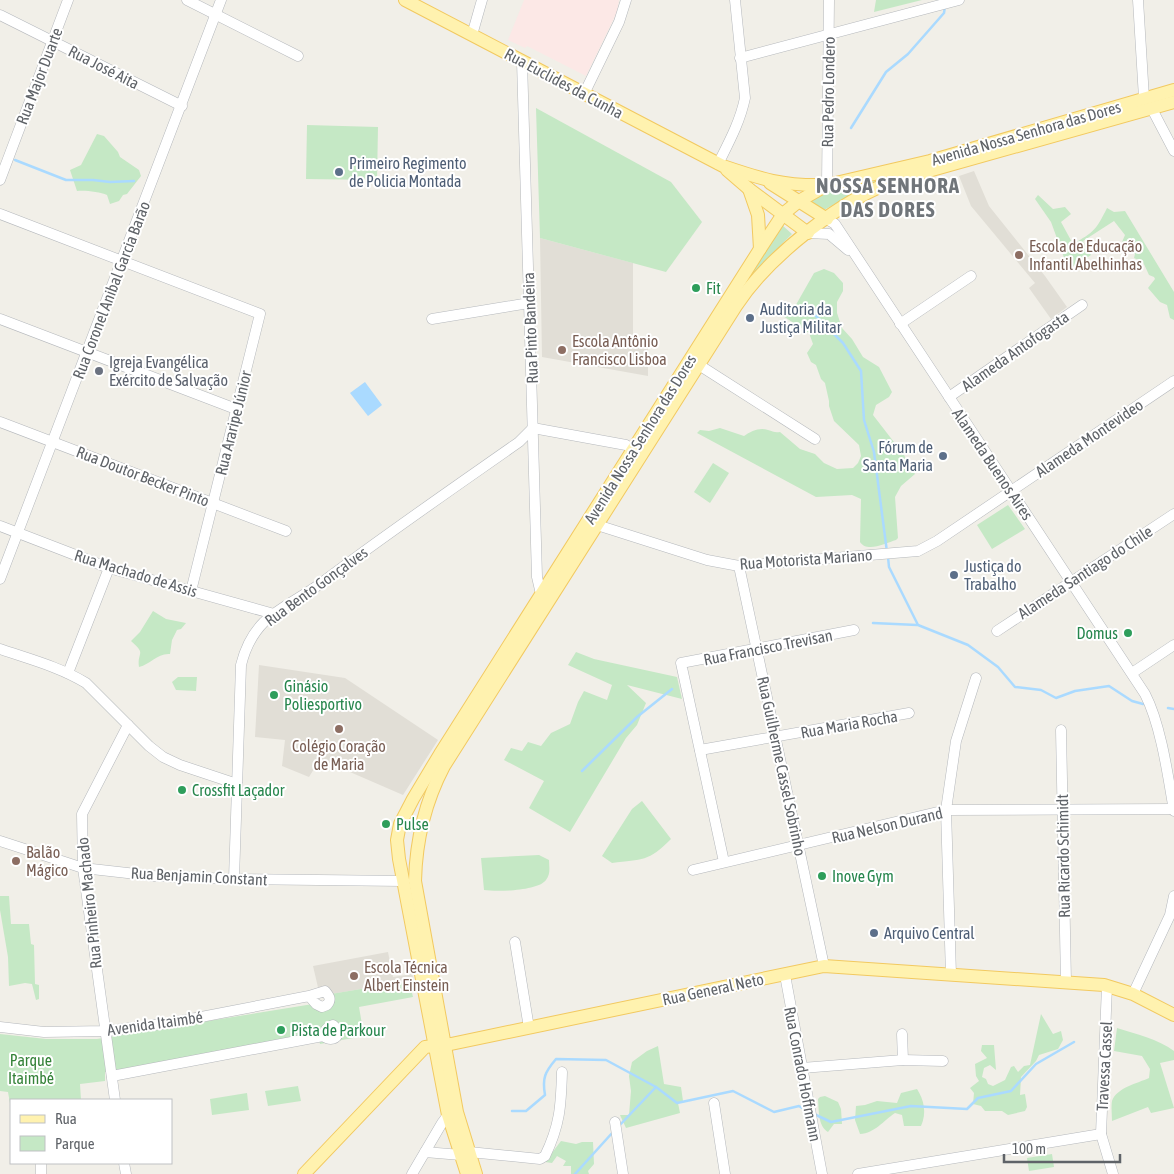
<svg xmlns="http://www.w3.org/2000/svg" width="1174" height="1174" font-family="'Asap Condensed',sans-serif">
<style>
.education{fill:#e1ded6}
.medical{fill:#fce8e6}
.green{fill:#c5e8c5}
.water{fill:#aadaff}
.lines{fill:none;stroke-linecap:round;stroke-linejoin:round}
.stream{stroke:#aadaff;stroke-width:2.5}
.minor-casing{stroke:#b5b8bc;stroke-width:11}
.major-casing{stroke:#f2c960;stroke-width:14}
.minor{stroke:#fff;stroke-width:10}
.major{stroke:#fff2af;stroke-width:12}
.service-dot{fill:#5c6f8a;stroke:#fff;stroke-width:2}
.education-dot{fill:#8d6e63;stroke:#fff;stroke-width:2}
.leisure-dot{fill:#2e9e5b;stroke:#fff;stroke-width:2}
.worship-dot{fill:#6b7280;stroke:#fff;stroke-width:2}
.labels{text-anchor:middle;stroke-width:4;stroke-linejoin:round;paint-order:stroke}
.street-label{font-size:16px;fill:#5f6368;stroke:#fff}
.service-label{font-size:16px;fill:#4e5e75;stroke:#fff;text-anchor:start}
.education-label{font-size:16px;fill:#785e54;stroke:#fff;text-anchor:start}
.leisure-label{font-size:16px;fill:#27864d;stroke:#fff;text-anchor:start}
.worship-label{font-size:16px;fill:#5b616d;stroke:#fff;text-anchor:start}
.park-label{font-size:16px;fill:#348238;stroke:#fff}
.district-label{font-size:21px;font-weight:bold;letter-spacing:1px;fill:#70757a;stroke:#fff}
</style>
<rect width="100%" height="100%" fill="#f1efe8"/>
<g class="education">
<polygon points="974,171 989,206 1045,276 1067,307 1051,319 1029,288 1035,283 971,206 959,176"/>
<polygon points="540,238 633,263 633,335 648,339 648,376 542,357"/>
<polygon points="259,665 345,678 438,740 403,795 320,759 309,777 282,766 285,740 255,737"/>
<polygon points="388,952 393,977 412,974 414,980 320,996 313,966"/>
</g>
<polygon class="medical" points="524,0 619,0 617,12 586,76 527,46 525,48 508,40"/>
<g class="green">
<polygon points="876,0 922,0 874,12"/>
<polygon points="536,108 671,182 702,222 666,272 540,238"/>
<polygon points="307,125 378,127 377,180 306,179"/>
<path d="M97 134 104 136 118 152 120 157 139 170 141 176 127 194 123 195 119 201 110 204 107 195C100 192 85 190 77 191L70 170 81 165Z"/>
<polygon points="896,173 858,191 824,210 807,200 828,191"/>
<path d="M1038 195 1053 209 1065 207 1071 214 1061 222 1073 244C1094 232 1096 230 1107 208L1114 212 1125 211 1174 292V320L1170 318 1167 305 1160 302 1148 288 1155 279 1154 277 1149 275 1143 262 1134 258 1135 254 1128 251 1122 242 1125 235 1114 221 1083 241 1091 255 1072 267 1066 263 1051 222 1035 199Z"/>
<polygon points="782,225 792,234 760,266 750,278 719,327 757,262"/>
<path d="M824 269 834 273 843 283V291L837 302V313L842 328 852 339 863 357 879 367 892 392 889 397 876 405 873 415 904 455 915 474 901 486 895 497 898 538 896 540C886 543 867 553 860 542L861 499 852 495 816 497 697 433 700 430 709 431 720 428 744 436C751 431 760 427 768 430 773 431 774 433 780 432L800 449 815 454 824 463 837 469 853 468 858 463 861 456 859 445 834 421 829 406V401L825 383 821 379 816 365 811 362 807 353 813 344 809 333 783 316 782 311 793 310 814 273Z"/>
<polygon points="713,463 729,473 710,503 694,492"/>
<polygon points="1008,505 1025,529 992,549 977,525"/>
<path d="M153 611 166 619 186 623 181 629 177 630 172 640 170 654C157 653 151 664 139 667 137 651 147 655 131 641L140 632Z"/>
<polygon points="576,652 594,659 677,677 682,699 627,685 646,703 637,725 626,738 570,832 529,808 544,781 504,760 511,748 522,751 528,742 541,746 551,733 570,724 578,702 584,691 607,700 612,685 568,665"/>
<polygon points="178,677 197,677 196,691 176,690 172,682"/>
<path d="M642 801 671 839C648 862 643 859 612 863L602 856 632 809Z"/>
<path d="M539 855 549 860C549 866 551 874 546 880 538 891 497 892 484 890L481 858Z"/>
<polygon points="0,896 9,896 11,924 29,924 31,944 34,945 35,984 39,985 39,999 36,1000 32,984 25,983 9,986 8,957 0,910"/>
<polygon points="409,981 413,997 359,1007 364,1036 320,1044 318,1035 105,1072 105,1081 80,1084 81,1100 11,1100 11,1109 8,1092 0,1091 0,1034 46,1039 97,1039 313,1004 325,1001 325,995"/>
<polygon points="1041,1014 1053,1034 1061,1031 1063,1040 1058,1049 1039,1055 1036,1061 1021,1077 1020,1095 1025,1094 1027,1107 1025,1111 1008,1115 1002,1111 985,1111 981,1106 973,1104 974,1093 970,1088 979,1081 976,1076 975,1064 987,1058 981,1051 982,1045 994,1045 996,1070 990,1065 984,1068 982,1077 986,1079 988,1084 993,1086 1005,1080 1011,1067 1014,1066 1018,1072 1024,1066 1030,1065"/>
<path d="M1117 1028C1136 1034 1158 1039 1174 1051V1060L1160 1063 1174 1108 1151 1113 1148 1107 1112 1121C1112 1115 1111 1106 1112 1101 1116 1088 1138 1083 1149 1078L1150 1069 1142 1056 1114 1051Z"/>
<polygon points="658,1046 664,1084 681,1087 683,1101 678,1103 680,1113 626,1128 620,1115 629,1115 631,1091 629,1076 632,1062 647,1051"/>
<polygon points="298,1086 301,1101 268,1106 265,1091"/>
<path d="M917 1089C924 1100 927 1113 921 1126H904L902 1115 895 1113C883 1121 875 1133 860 1134L855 1120 856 1106 865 1105 877 1101 897 1103 901 1093Z"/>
<polygon points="247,1093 249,1110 212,1115 210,1099"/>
<path d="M825 1096 838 1102 841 1109 842 1124H834L828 1132C818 1126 819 1111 818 1099L820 1097Z"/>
<polygon points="561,1141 576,1144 582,1142 593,1142 594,1164 588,1171 589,1174 571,1174 571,1166 563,1166 566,1161 557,1156 552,1163 545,1162"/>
<polygon points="1052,1154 1054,1167 1029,1171 1027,1158"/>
</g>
<polygon class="water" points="365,382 382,405 368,416 350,393"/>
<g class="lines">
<g class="stream">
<polyline points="851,128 886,72 908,54 944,13 945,6"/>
<polyline points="15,160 66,180 93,180 110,182 134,181"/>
<polyline points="815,315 843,343 861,371 864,420 874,452 887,552"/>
<polyline points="888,557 889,567 918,625 968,645 998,667 1015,687 1041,690 1056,698 1075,691 1109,686 1132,701 1143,704"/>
<polyline points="873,623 917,625"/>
<polyline points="1168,708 1174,709"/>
<polyline points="582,771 637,717 672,689"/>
<path d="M512 1111H526L545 1095C542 1078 545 1072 556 1059L606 1060 656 1087"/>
<polyline points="814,1114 831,1122 911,1106 967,1109 978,1098 1011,1091 1036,1064 1074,1042"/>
<polyline points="618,1127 656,1087 677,1103 733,1091 774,1112 799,1106 807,1111"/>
<polyline points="575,1174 613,1132"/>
</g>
<g class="minor-casing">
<g id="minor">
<polyline points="187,0 298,56"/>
<polyline points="1138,0 1144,98"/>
<polyline points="0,15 182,106"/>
<polyline points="472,35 482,0"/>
<polyline points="740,58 959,0"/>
<polyline points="522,61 537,577 540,590 547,597"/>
<polyline points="584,94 619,22 626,0"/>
<polyline points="1152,109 1174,151"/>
<path d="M718 164C729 142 740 122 745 98L735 0"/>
<polyline points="0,180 68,0"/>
<polyline points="827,185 829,0"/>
<polyline points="0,214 260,314 191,591"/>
<path d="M827 219 835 224 1145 694C1161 725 1168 776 1174 811"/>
<polyline points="808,233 829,234 848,250"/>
<polyline points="0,319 236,409"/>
<polyline points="432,319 529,303"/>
<polyline points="900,324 971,276"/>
<polyline points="699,365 815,439"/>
<polyline points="949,397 1082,305"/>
<polyline points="0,422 286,531"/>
<polyline points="533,428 626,445 638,452"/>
<polyline points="597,525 707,560 739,566 918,551 937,541 1174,381"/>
<polyline points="0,526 109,568 274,614"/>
<polyline points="739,566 824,966"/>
<polyline points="0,579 221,0"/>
<polyline points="997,631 1174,514"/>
<path d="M0 649C29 659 60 667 86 683L149 746 163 757 180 765 237 784"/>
<polyline points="68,673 109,568"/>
<polyline points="1132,673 1174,645"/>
<polyline points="1061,730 1066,982"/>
<polyline points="700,750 909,713"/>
<polyline points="0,841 83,868 154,876 234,879 403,881"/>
<polyline points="724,862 681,663 854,630"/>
<polyline points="693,870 946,810 1174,809"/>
<path d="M234 879 241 665C245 649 252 634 264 622 280 607 302 597 320 584 385 535 452 489 519 442L533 428"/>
<polyline points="515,942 529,1028"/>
<polyline points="785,975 822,1174"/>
<polyline points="951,975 946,810 956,741 976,678"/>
<polyline points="1107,986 1101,1134 1113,1174"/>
<polyline points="1133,994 1170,915 1174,896"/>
<path d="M0 1027 44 1032 106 1031 170 1023 309 996 316 1004 322 1007 327 1005C332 999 329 996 325 991L309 996"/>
<polyline points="902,1034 903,1060"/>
<polyline points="802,1068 903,1060 943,1061"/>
<path d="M112 1076 323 1036C330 1041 337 1040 339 1031L333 1025C327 1027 325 1030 323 1036"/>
<polyline points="115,1100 83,868 82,814 128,725"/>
<polyline points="714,1103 725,1174"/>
<polyline points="615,1122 623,1174"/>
<polyline points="425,1152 461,1155"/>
<path d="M469 1152 540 1159 545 1156C560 1125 561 1106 562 1072"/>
<polyline points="124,1163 126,1174"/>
<polyline points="41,1174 41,1163"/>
<polyline points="412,1174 442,1123 448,1115"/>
<polyline points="858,1174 1101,1134"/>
</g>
</g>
<g class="major-casing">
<g id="major">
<path d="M405 0 723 166C761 179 783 186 824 185"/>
<polyline points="727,170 749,189 808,233"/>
<polyline points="770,183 827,219"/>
<polyline points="749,189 758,215 760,249"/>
<polyline points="304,1174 425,1047 451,1044 824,966 1104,985 1133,994 1174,1015"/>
<polyline points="467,1174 448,1115 399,859 397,840 400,824 413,799 440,754 760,249 783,214 799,201 827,185 930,161 1174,90"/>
<path d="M476 1174 457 1112 415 881C416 840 425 802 444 766L736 306C769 256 842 198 900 179L1174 102"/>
</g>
</g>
<use href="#minor" class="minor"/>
<use href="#major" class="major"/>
</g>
<g class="service-dot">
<circle cx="339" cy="172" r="5"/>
<circle cx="750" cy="318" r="5"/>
<circle cx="943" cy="456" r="5"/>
<circle cx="954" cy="575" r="5"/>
<circle cx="874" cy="933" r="5"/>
</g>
<g class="education-dot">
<circle cx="1019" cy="255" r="5"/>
<circle cx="562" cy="350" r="5"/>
<circle cx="339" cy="729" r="5"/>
<circle cx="16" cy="861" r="5"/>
<circle cx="354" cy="976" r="5"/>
</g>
<g class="leisure-dot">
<circle cx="696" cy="288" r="5"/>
<circle cx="1128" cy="633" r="5"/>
<circle cx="274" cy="695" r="5"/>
<circle cx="182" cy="790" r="5"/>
<circle cx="386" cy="824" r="5"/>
<circle cx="822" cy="876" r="5"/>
<circle cx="281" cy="1030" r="5"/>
</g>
<circle class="worship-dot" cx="99" cy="371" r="5"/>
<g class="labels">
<g class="street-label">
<text transform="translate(104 67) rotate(27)" y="6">Rua José Aita</text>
<text transform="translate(39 76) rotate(-69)" y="6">Rua Major Duarte</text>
<text transform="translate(564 83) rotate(28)" y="6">Rua Euclides da Cunha</text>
<text transform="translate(828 92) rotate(-89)" y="6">Rua Pedro Londero</text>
<text transform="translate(1026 133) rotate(-16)" y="6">Avenida Nossa Senhora das Dores</text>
<text transform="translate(111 290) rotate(-69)" y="6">Rua Coronel Anibal Garcia Barão</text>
<text transform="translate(530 328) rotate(-92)" y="6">Rua Pinto Bandeira</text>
<text transform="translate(1015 351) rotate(-35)" y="6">Alameda Antofogasta</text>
<text transform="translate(233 423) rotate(-76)" y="6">Rua Araripe Júnior</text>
<text transform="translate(1089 438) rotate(-34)" y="6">Alameda Montevideo</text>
<text transform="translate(640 439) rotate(-58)" y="6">Avenida Nossa Senhora das Dores</text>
<text transform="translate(993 464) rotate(56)" y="6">Alameda Buenos Aires</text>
<text transform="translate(143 476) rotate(21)" y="6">Rua Doutor Becker Pinto</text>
<text transform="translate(806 559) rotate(-4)" y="6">Rua Motorista Mariano</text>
<text transform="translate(1085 572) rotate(-33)" y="6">Alameda Santiago do Chile</text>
<text transform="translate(136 573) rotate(17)" y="6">Rua Machado de Assis</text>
<text transform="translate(316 586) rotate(-36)" y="6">Rua Bento Gonçalves</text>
<text transform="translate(768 647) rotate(-11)" y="6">Rua Francisco Trevisan</text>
<text transform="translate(849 724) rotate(-10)" y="6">Rua Maria Rocha</text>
<text transform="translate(782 766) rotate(78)" y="6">Rua Guilherme Cassel Sobrinho</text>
<text transform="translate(887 825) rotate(-13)" y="6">Rua Nelson Durand</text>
<text transform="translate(1063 856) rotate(-91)" y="6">Rua Ricardo Schimidt</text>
<text transform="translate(199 876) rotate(3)" y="6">Rua Benjamin Constant</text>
<text transform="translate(89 903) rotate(-96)" y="6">Rua Pinheiro Machado</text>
<text transform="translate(713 989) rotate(-12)" y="6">Rua General Neto</text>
<text transform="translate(155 1023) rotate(-8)" y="6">Avenida Itaimbé</text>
<text transform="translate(1104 1066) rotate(-87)" y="6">Travessa Cassel</text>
<text transform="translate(803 1074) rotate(79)" y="6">Rua Conrado Hoffmann</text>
</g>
<g class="service-label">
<text x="349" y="169">Primeiro Regimento<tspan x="349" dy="18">de Policia Montada</tspan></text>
<text x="760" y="315">Auditoria da<tspan x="760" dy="18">Justiça Militar</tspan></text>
<text x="933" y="453" text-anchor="end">Fórum de<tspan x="933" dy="18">Santa Maria</tspan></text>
<text x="964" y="572">Justiça do<tspan x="964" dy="18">Trabalho</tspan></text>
<text x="884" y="939">Arquivo Central</text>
</g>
<g class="education-label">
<text x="1029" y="252">Escola de Educação<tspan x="1029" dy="18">Infantil Abelhinhas</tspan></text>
<text x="572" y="347">Escola Antônio<tspan x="572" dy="18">Francisco Lisboa</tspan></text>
<text x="339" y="752" text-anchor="middle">Colégio Coração<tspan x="339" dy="18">de Maria</tspan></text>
<text x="26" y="858">Balão<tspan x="26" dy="18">Mágico</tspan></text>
<text x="364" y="973">Escola Técnica<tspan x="364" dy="18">Albert Einstein</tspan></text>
</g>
<g class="leisure-label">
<text x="706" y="294">Fit</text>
<text x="1118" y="639" text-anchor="end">Domus</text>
<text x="284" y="692">Ginásio<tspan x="284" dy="18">Poliesportivo</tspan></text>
<text x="192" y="796">Crossfit Laçador</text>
<text x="396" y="830">Pulse</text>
<text x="832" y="882">Inove Gym</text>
<text x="291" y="1036">Pista de Parkour</text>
</g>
<g class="worship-label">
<text x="109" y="368">Igreja Evangélica<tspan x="109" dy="18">Exército de Salvação</tspan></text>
</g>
<g class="park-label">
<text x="31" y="1066">Parque<tspan x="31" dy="18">Itaimbé</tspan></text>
</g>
<g class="district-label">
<text x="888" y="193">NOSSA SENHORA<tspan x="888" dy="24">DAS DORES</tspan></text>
</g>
</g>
<rect x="10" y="1099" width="162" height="65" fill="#ffffff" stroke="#bfc1c3"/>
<rect x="20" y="1115" width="25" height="8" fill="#fff2af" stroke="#bfc1c3"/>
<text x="55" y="1124" font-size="15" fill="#5f6368">Rua</text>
<rect x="20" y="1136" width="25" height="15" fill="#c5e8c5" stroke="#bfc1c3"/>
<text x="55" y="1149" font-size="15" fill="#5f6368">Parque</text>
<path d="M1004 1154v8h116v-8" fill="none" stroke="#5f6368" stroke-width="2.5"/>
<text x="1012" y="1154" font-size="15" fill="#5f6368" stroke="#ffffff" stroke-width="4" paint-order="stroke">100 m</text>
</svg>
